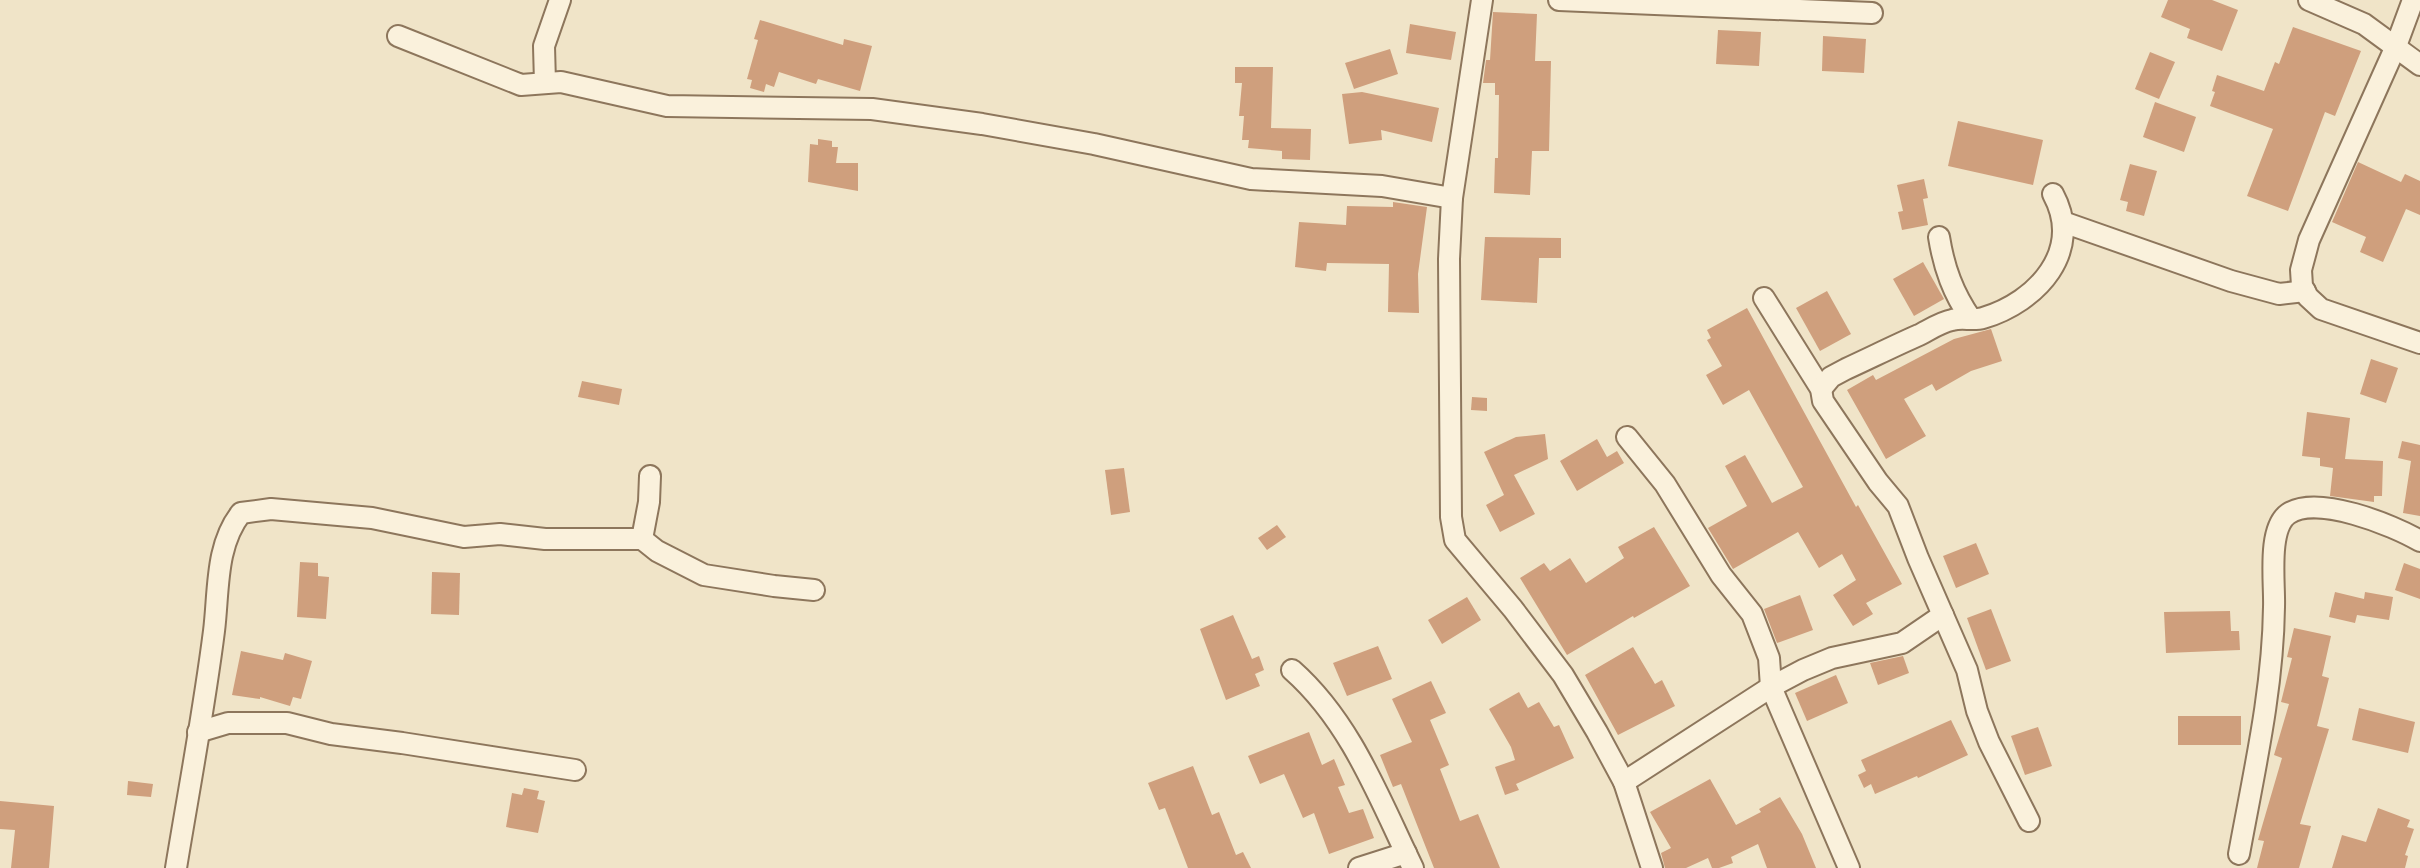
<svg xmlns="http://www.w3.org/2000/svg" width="2420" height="868" font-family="'Times New Roman',serif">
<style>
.building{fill:#cf9f7d}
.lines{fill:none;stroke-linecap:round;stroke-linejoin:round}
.minor-casing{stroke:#8d765c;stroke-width:24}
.minor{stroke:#faf1dc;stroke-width:20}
</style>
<rect width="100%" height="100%" fill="#f0e4c8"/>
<g class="building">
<polygon points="2168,0 2212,0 2238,10 2222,51 2187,38 2190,29 2161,17"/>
<polygon points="1493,12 1537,14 1535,61 1551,61 1549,151 1532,151 1530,195 1494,193 1495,158 1498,158 1499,95 1495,95 1495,83 1483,83 1486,60 1490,60"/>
<polygon points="760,20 843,45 844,39 872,46 860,91 818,79 816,84 779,72 774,87 766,84 764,92 750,88 752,80 747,79 758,40 754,39"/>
<polygon points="1410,24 1456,32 1451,60 1406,53"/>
<polygon points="2293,27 2361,51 2335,116 2325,112 2288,211 2247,196 2273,129 2210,106 2215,92 2212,91 2217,75 2264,91 2275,62 2279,64"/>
<polygon points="1718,30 1761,32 1759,66 1716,64"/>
<polygon points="1823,36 1866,39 1864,73 1822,71"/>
<polygon points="1390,49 1398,74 1354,89 1345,63"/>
<polygon points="2150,52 2175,62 2159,99 2135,89"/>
<polygon points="1235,67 1273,67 1271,128 1311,129 1310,160 1282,159 1282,151 1248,148 1249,140 1242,140 1244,116 1239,116 1242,83 1235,83"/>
<polygon points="1362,92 1439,108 1432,142 1381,130 1382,140 1349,144 1342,94"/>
<polygon points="2155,102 2196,117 2184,152 2143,137"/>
<polygon points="1958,121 2043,140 2033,185 1948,166"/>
<polygon points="818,139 832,141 832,147 838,147 836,163 858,163 858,191 808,182 810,144 818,145"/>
<polygon points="2358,162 2401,182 2405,174 2420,181 2420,215 2406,209 2383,262 2360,252 2366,237 2332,222"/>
<polygon points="2130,164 2157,171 2144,216 2126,211 2128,202 2120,200"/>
<polygon points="1924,179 1928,198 1923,199 1928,225 1902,230 1898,212 1903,211 1897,185"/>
<polygon points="1393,202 1427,207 1418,274 1419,313 1388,312 1389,264 1327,263 1326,271 1295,267 1299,222 1346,225 1347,206 1393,207"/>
<polygon points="1485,237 1561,238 1561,258 1539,258 1537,303 1481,300"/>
<polygon points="1923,262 1944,299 1914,316 1893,279"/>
<polygon points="1827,291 1851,334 1820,351 1796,308"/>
<polygon points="1747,308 1856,507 1858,505 1902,584 1866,603 1873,614 1853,626 1833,595 1856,580 1842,554 1819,568 1798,532 1733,569 1708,528 1747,506 1725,466 1745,455 1772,503 1803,487 1749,390 1723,405 1706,375 1722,366 1707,340 1711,338 1707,330"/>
<polygon points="1991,329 2002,361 1971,371 1936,391 1932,384 1904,399 1926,436 1886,459 1847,390 1873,375 1876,380 1954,339"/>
<polygon points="2371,359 2398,368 2386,403 2360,394"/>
<polygon points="582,381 622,389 619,405 578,397"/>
<polygon points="1472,397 1487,398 1487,411 1471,410"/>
<polygon points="2307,412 2350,418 2345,459 2383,461 2382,496 2374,496 2374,502 2330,496 2333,468 2320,466 2320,458 2302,456"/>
<polygon points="1545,434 1548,459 1514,475 1535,514 1500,532 1486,505 1504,495 1484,452 1516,437"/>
<polygon points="1597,439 1607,457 1617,451 1624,463 1577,491 1560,461"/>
<polygon points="2402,441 2420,445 2420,516 2403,513 2411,461 2398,458"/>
<polygon points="1124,468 1130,512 1111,515 1105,470"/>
<polygon points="1277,525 1286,537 1267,550 1258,538"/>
<polygon points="1654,527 1690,586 1634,618 1633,616 1567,655 1520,578 1544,563 1550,571 1570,558 1586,583 1624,558 1618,547"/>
<polygon points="1976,543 1989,574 1956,588 1943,556"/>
<polygon points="300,562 318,563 318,576 329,577 326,619 297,617"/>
<polygon points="2404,563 2420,569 2420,599 2395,590"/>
<polygon points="432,572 460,573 459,615 431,614"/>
<polygon points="2335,592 2364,599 2365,592 2393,597 2389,620 2357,615 2355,623 2329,617"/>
<polygon points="1800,595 1813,630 1777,643 1764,609"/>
<polygon points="1467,597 1481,620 1442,644 1428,620"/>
<polygon points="1991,609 2011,661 1986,670 1967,618"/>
<polygon points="2230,611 2231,631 2239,631 2240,650 2166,653 2164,612"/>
<polygon points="1233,615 1252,659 1259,656 1264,670 1255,674 1260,686 1226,700 1200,629"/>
<polygon points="2294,628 2331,636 2322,676 2329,678 2317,726 2329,729 2300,824 2311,826 2299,868 2257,868 2264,841 2258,840 2282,758 2274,755 2289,704 2281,702 2292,658 2287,657"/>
<polygon points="1378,646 1392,679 1347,696 1333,663"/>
<polygon points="1633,647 1655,684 1662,680 1675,706 1618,735 1585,675"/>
<polygon points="241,651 283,660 285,653 312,661 301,699 293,697 290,706 260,697 260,699 232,695"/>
<polygon points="1903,656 1909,673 1878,685 1870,663"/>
<polygon points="1836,675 1848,703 1807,721 1795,693"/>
<polygon points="1431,681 1446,713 1430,720 1449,765 1440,769 1460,821 1478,814 1500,868 1434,868 1401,784 1393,787 1380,755 1412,742 1392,699"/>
<polygon points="1519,692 1528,708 1539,702 1554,727 1559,725 1574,758 1516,784 1519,790 1505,795 1495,767 1515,760 1511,747 1489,709"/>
<polygon points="2359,708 2415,722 2408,753 2352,740"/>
<rect x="2178" y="716" width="63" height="29"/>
<polygon points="1951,720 1968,755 1918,778 1917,776 1875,794 1871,784 1864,788 1858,775 1866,771 1861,760"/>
<polygon points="2038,727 2052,766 2025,775 2011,736"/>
<polygon points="1309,732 1322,765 1334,759 1345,785 1338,787 1349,813 1363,809 1374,838 1329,854 1314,813 1303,818 1284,774 1260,784 1248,756"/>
<polygon points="1193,766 1212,815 1219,812 1236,855 1243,852 1251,868 1188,868 1165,808 1159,810 1148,783"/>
<polygon points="1710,779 1736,825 1761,812 1759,809 1780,797 1802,834 1816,868 1767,868 1758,844 1731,857 1733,863 1719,868 1712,868 1708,858 1686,868 1665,868 1661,853 1671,848 1650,812"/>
<polygon points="128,781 153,784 151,797 127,795"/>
<polygon points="524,788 539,791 537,799 545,801 538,833 506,827 512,793 522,795"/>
<polygon points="0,801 54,806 49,868 11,868 15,830 0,829"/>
<polygon points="2378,808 2410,820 2407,827 2414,829 2405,855 2408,856 2405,868 2332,868 2342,835 2366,842"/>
</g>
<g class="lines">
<g class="minor-casing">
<g id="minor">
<polyline points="1482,0 1452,198 1449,259 1451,517 1455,540 1513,609 1563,675 1597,732 1624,782 1652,868"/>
<polyline points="1559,0 1872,13"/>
<polyline points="2309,0 2364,24 2420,65"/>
<polyline points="2413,0 2396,46 2309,240 2301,270 2302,286 2308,297 2321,309 2420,343"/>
<polyline points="398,36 521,85 561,82 667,106 872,109 982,124 1094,144 1251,179 1382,186 1452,198"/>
<polyline points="545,83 544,46 560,0"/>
<polyline points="2063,222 2231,281 2279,294 2305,291"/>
<path d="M1939 237C1944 268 1953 293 1971 319"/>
<polyline points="1764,298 1821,389 1823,401 1878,482 1898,506 1918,558 1967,670 1977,711 1989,742 2029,821"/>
<path d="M1821 389 1831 377 1846 369C1870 358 1894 346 1919 335 1929 330 1941 322 1952 320 1962 317 1973 321 1983 318 2037 302 2084 251 2053 194"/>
<polyline points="1627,437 1665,484 1721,575 1752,614 1769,658 1771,687 1849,868"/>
<polyline points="642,539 649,502 650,476"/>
<path d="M1292 670C1351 722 1379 798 1413 868"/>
<polyline points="198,732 228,723 287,723 331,734 402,743 575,770"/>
<polyline points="1624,782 1771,687 1803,670 1832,658 1902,643 1943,615"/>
<path d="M2239 854C2254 772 2273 690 2274 607 2275 584 2267 529 2288 514 2316 494 2393 525 2420 541"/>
<path d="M176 868C189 789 204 710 214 631 219 591 215 546 241 513L271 509 372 518 464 537 500 534 545 539H642L657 551 704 575 774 586 814 590"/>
<polyline points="1359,868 1406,853"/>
</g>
</g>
<use href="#minor" class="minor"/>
</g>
</svg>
